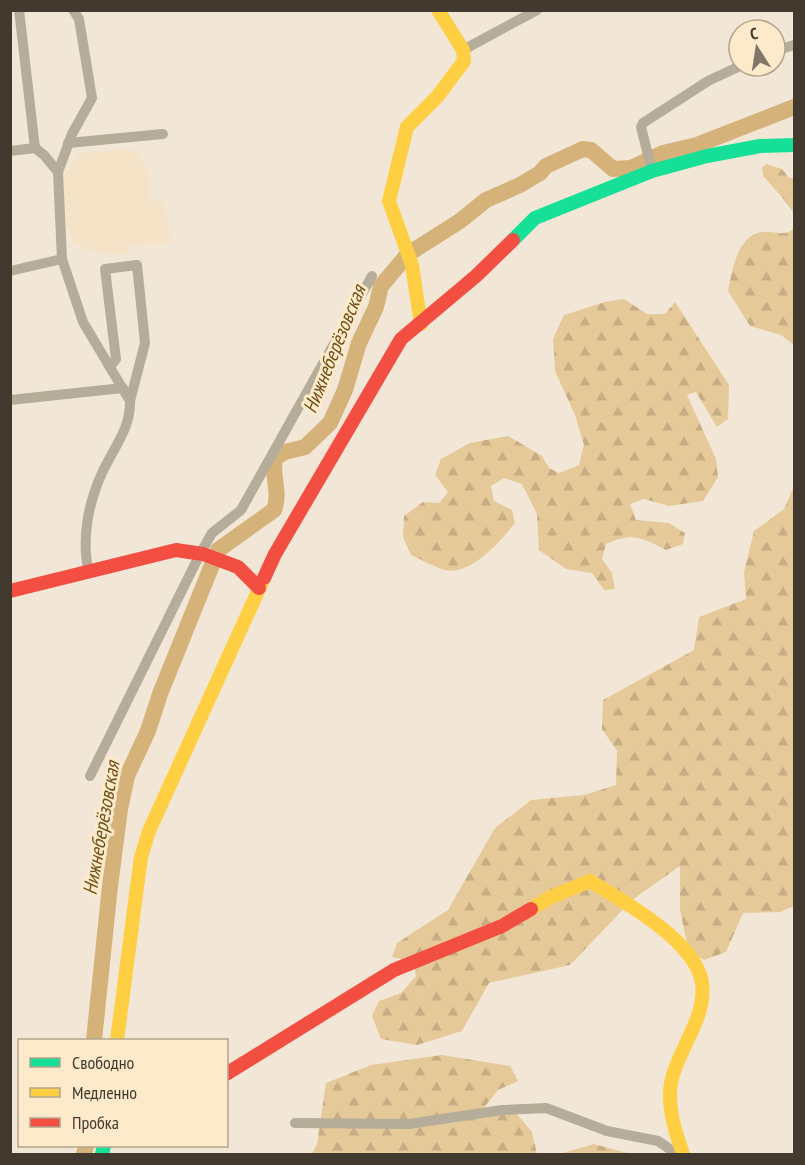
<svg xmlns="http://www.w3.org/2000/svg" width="805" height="1165" font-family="'PT Sans Narrow',sans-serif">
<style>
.built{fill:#f4e3c6}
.forest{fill:url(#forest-firs)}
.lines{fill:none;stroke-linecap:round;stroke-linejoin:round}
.river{stroke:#d4b27a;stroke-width:16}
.street{stroke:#b6ac9a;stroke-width:10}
.fast{stroke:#16e098;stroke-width:14}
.slow{stroke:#ffcf43;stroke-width:14}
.jam{stroke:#f24e42;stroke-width:14}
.labels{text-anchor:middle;stroke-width:6;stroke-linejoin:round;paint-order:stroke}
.water-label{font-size:20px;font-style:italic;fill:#6e5019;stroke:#fdeacb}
</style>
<defs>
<pattern id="forest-firs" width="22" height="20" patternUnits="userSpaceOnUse" patternTransform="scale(1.5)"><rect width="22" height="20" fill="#e5c999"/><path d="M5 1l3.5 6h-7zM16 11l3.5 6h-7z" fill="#c6ad84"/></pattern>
</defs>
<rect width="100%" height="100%" fill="#f2e7d6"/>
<polygon class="built" points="130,149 138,153 149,171 149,202 162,200 172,243 128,246 127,254 103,254 72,243 69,228 63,222 63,174 81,153"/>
<g class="forest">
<path d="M766 164 782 169 789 178H794V214C792 208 769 182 763 176L762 168Z"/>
<path d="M794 228V345L781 335 750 326 728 291C732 272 737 234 763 232 775 230 784 238 794 228Z"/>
<path d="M624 299 647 314H665L675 302 729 385 728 419 717 427 696 392 687 395 716 459 718 477 703 501 669 506 644 499 630 504 636 520 669 523 685 533 683 544 666 550C641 537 632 532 606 544L602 559 612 573 615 589 604 590 592 573 566 569 539 550 537 514 522 484 504 478 491 486 494 501 512 510 515 523C501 541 471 576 445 570 434 567 422 560 411 555L403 537 404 516 423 502 439 503 448 492 435 475 441 459 470 443 508 436 542 456 549 468 559 473 579 465 584 445 575 415 555 371 553 339 564 315 605 302Z"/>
<polygon points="794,486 794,906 780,912 743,913 726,952 704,960 689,953 680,910 680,866 632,900 570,965 489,983 462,1031 417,1045 381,1039 372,1016 379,1001 401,993 416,976 413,962 392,957 397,943 448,910 495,828 531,800 584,795 616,785 617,751 602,729 603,700 694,650 699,617 746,599 744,572 754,531 784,509"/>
<polygon points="442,1055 510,1066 518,1081 498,1090 475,1119 515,1112 532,1132 537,1154 312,1154 317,1144 326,1083 371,1065"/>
<polygon points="594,1144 631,1154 560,1154"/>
</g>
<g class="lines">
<g class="river">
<path d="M94 1040 110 886 120 809 127 776 148 731 160 694 218 550 274 510C281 492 271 476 275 458L285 452 305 447 330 423 345 390 359 343 376 307 381 286 408 254 460 221 486 200 520 185 540 173 546 166 583 149 591 150 613 169 631 168 663 153 697 145 794 107"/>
<polyline points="84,1154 86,1146"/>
</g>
<g class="street">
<polyline points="19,10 35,148"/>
<path d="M73 10 79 19 92 98 72 134 58 172 62 259 83 322 130 401C131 428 113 449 102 473 88 504 81 540 89 573"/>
<polyline points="463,50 537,10"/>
<polyline points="775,51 794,45"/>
<polyline points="68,143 163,134"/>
<polyline points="10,151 35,148 44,155 58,172"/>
<polyline points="652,171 641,127 643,123 708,81 740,66"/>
<polyline points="10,271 62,259"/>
<polyline points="110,367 116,359 105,269 137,265 145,343 130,401"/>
<polyline points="10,400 123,388"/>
<polyline points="90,776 200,554 212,533 241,510 372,276"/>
<polyline points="295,1123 409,1124 502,1110 546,1108 607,1131 658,1141 677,1154"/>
</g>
<g class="fast">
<polyline points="513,240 535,218 652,171 707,156 760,146 794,145"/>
<polyline points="102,1154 104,1146"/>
</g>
<g class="slow">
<polyline points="421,324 412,265 389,201 407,127 437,97 464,61 463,50 438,10"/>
<path d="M531 909 551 897 590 881C623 901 696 941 702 983 707 1018 677 1050 671 1083 667 1107 675 1131 683 1154"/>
<polyline points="117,1040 141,857 149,831 264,578"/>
</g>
<g class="jam">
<polyline points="264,578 275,554 401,339 476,276 513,240"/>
<polyline points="10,591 176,550 203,554 238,567 259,588"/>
<polyline points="226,1074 394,970 502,926 531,909"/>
</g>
</g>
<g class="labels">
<g class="water-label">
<text transform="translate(334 349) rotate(-68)" y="7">Нижнеберёзовская</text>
<text transform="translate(101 828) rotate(-80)" y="7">Нижнеберёзовская</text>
</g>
</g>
<rect width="805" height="1165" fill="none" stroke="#423a2e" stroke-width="24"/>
<rect x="18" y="1039" width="210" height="108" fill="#fdeacb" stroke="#b2a48c" stroke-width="1.5"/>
<rect x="30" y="1058" width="30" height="9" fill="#16e098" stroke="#b2a48c" stroke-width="1.5"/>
<text x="72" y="1069" font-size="18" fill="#423a2e">Свободно</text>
<rect x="30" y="1088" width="30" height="9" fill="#ffcf43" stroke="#b2a48c" stroke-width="1.5"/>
<text x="72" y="1099" font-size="18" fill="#423a2e">Медленно</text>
<rect x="30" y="1118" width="30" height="9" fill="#f24e42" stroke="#b2a48c" stroke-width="1.5"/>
<text x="72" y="1129" font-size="18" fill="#423a2e">Пробка</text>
<g transform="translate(757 48) rotate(348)"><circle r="28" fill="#fdeacb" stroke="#b2a48c" stroke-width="1.5"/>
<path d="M0-4.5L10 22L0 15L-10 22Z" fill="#807769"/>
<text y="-9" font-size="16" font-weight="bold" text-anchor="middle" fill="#423a2e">С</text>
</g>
</svg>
